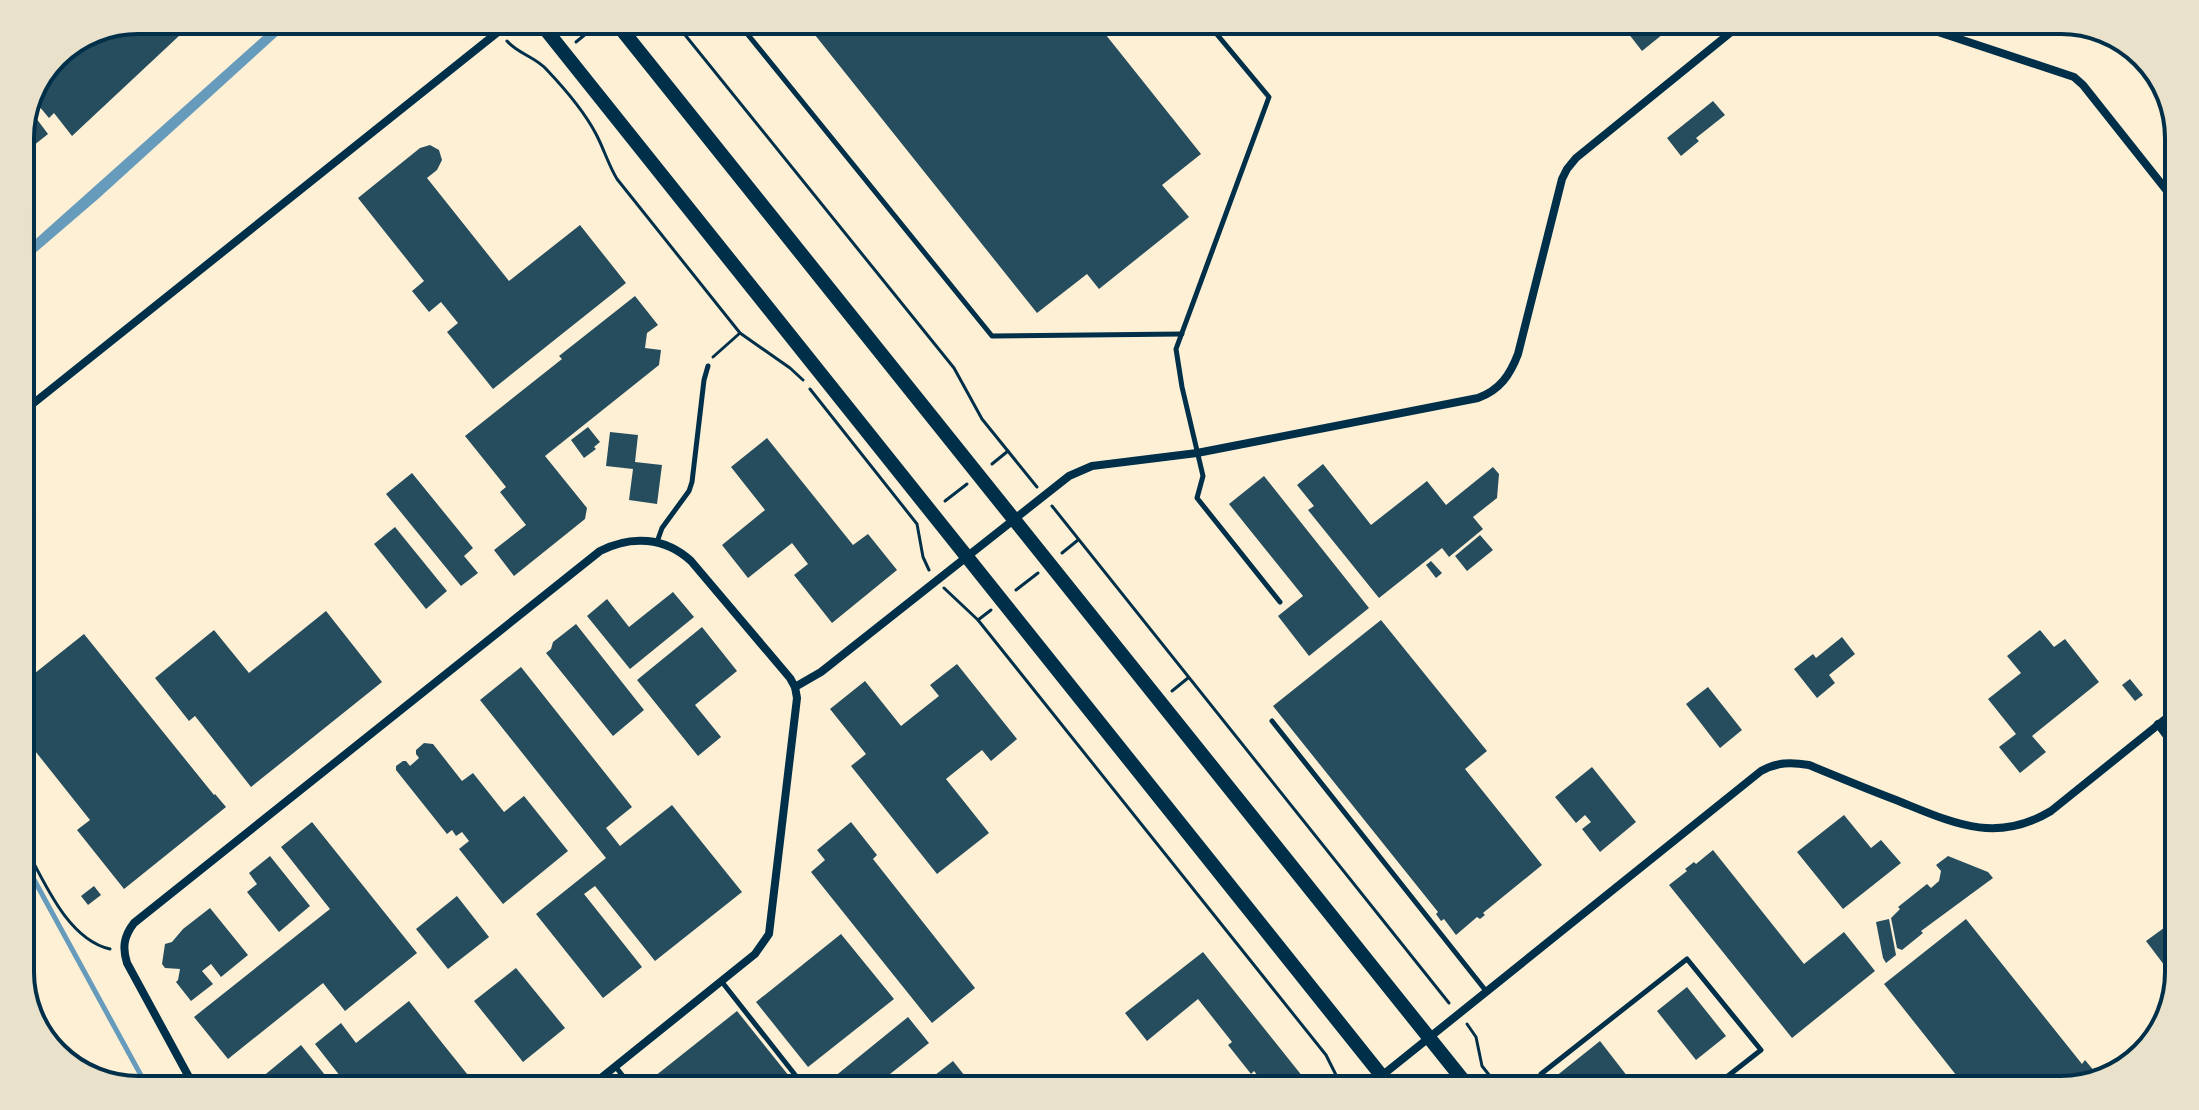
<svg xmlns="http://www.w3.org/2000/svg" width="2199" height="1110" font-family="Roboto,sans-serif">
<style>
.water{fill:#669bbc}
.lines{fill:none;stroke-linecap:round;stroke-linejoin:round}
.stream{stroke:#669bbc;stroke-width:5}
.building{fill:#264d5e}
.path{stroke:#003049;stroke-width:3}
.service{stroke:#003049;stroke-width:5}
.minor{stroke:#003049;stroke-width:8}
.secondary{stroke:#003049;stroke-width:14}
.rim{fill:none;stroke:#003049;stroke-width:4}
</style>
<rect width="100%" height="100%" fill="#fdf0d5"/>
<polygon class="water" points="281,20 295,20 98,199 27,260 20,264 20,253"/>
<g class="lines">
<polyline class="stream" points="20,854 149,1090"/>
</g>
<g class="building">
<polygon points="138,20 196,20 72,136 54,113 49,118 34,100 55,54"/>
<polygon points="803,20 1094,20 1201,154 1162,185 1189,217 1099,289 1087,274 1037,313"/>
<polygon points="1645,20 1659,20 1668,30 1642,51 1628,33"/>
<polygon points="1713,101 1725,115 1696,138 1699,141 1681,156 1667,138"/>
<polygon points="30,110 48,134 28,150 20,141 20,131"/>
<polygon points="430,145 439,150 442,160 437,170 427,178 509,281 580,225 626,283 493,389 447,332 458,323 441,302 429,312 412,291 424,281 358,198 420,148"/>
<polygon points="635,296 658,325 647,333 645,348 661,350 659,365 545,456 587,508 585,519 514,576 494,550 526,525 500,492 506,487 465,436 562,359 559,356"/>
<polygon points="588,427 600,442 594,447 596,449 584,458 571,440"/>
<polygon points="610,432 638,435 635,462 662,465 657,504 629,500 633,469 606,466"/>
<polygon points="767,438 853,545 868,534 897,570 832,623 794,575 808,564 792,543 748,578 722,545 765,510 731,467"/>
<polygon points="1323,464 1371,525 1427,481 1446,505 1493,467 1499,474 1497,498 1473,517 1483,529 1449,557 1442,548 1379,598 1308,510 1314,506 1297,485"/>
<polygon points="412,473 473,548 464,556 478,573 461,586 386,494"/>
<polygon points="1264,476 1369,608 1309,656 1278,616 1303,596 1229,504"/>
<polygon points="395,527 447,591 426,609 374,544"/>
<polygon points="1480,535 1493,550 1467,571 1455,556"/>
<polygon points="1431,561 1442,573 1436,578 1426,565"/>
<polygon points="673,592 694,617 630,669 587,616 607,599 629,627"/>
<polygon points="326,611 382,682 251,787 195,716 189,721 155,678 214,630 249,673"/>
<polygon points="1381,620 1487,751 1465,769 1542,865 1483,913 1485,915 1480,919 1477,917 1456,935 1444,919 1441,921 1436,914 1438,912 1273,706"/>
<polygon points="576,624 644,710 613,736 546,653 551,649 553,642"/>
<polygon points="702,627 737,671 695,705 721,737 698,756 637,680"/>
<polygon points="2040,630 2054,647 2065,639 2099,682 2032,736 2046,752 2020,773 1999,747 2016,734 1988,699 2021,673 2007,656"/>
<polygon points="84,634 214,795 215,794 226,807 124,889 77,830 90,820 20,732 20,685"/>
<polygon points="1842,637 1855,654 1829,675 1835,683 1817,698 1794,669 1813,654 1816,658"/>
<polygon points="957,664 1017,739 991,761 982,750 946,779 989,833 937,874 851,766 866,754 830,709 865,681 901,726 939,696 930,685"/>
<polygon points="521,667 632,807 606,828 620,846 672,805 742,892 655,961 595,886 584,894 642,967 603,998 536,914 606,858 480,700"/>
<polygon points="2130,679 2143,695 2135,701 2122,685"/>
<polygon points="1708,687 1742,730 1720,748 1686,704"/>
<polygon points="424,743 433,744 462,781 473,773 504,812 524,796 568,851 503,904 459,849 469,841 462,832 456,836 452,830 447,834 396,770 396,766 403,761 406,761 410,766 419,758 416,754 416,750"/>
<polygon points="1592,767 1636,822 1600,852 1582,829 1591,822 1585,815 1576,823 1555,797"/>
<polygon points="1844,815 1871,848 1881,840 1901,863 1843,909 1797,852"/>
<polygon points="312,822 417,953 345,1011 323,983 228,1059 194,1017 330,909 281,847"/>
<polygon points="851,822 877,855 873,859 975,988 932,1023 811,872 825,860 817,850"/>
<polygon points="1713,850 1804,964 1844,932 1875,971 1792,1038 1669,885 1687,871 1685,869 1694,862 1696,864"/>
<polygon points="270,856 310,906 279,932 247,892 257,884 249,873"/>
<polygon points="1948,856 1988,872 1993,878 1921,931 1923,933 1902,950 1897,948 1891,918 1900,909 1898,907 1927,884 1931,888 1939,881 1941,871 1936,865"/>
<polygon points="94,886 101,895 88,905 81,896"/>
<polygon points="457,896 489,937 448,969 416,929"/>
<polygon points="210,908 248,955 221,977 211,964 202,971 213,984 191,1001 176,982 178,980 180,969 165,968 162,964 165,944 172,942 183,929"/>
<polygon points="2179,917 2179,972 2177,982 2146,941"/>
<polygon points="1889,919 1896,955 1886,963 1883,958 1876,922"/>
<polygon points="1966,919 2082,1064 2085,1060 2100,1078 2061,1090 1968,1090 1884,984"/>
<polygon points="841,934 894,999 808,1067 756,1002"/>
<polygon points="1203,952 1303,1077 1287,1090 1269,1090 1254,1071 1251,1074 1228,1045 1232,1042 1198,999 1147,1041 1125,1013"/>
<polygon points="516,968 565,1028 523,1062 474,1001"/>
<polygon points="1687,987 1726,1036 1696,1060 1657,1011"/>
<polygon points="409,1001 443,1044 480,1090 351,1090 315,1044 341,1023 356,1043"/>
<polygon points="737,1011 789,1076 772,1090 642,1090 640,1088"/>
<polygon points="908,1017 929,1043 870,1090 826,1090 823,1086"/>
<polygon points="1600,1041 1638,1090 1565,1090 1555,1077"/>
<polygon points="301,1045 333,1085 328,1090 315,1075 297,1090 269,1090 267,1088 265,1090 252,1090 250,1087"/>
<polygon points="953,1061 976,1090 916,1090"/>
</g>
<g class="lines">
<g class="path">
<polyline points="673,20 954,368 982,419 1037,487"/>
<path d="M507 41C518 54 536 57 547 70 565 89 584 111 596 134 604 149 608 164 617 179L740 333 790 368 803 380"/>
<polyline points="576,42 598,24"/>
<polyline points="713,357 740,333"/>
<polyline points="810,389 917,524 923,557 929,570"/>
<polyline points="992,464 1008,451"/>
<polyline points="945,501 967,484"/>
<polyline points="1052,506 1449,1003"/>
<polyline points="1062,553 1078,540"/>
<polyline points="944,588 978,620 1326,1055 1338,1079 1346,1090"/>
<polyline points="1016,590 1038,573"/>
<polyline points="978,620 991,610"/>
<polyline points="1172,691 1188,678"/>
<path d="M20 837C41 874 65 939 110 949"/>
<polyline points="1467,1024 1476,1037 1482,1066 1501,1090"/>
</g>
<g class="service">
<polyline points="736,20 992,336 1182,334"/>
<polyline points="1205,20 1269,97 1176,349 1182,387 1203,476 1197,498 1280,602"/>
<polyline points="657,542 662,528 689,491 692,482 704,380 708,366"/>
<polyline points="1272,721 1486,991"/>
<polyline points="722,982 807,1090"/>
<polyline points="615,1066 634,1090"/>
<polyline points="1554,1090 1541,1074 1687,959 1761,1050 1710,1090"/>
</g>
<g class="minor">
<polyline points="1902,20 2074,77 2083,85 2179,206"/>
<polyline points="20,414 513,20"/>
<path d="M795 687 821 672 1069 476 1092 466 1197 453 1478 398C1500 390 1510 375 1518 354L1562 179 1567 169 1576 158 1746 20"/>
<polyline points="2158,724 2179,752"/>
<path d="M196 1090 127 963C122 947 124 936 134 923L600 551C631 535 665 537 691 561L790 678 795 687 797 698 769 934 755 954 586 1090"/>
<path d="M1364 1090 1761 771C1777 762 1791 762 1809 765 1838 777 1867 789 1896 800 1951 822 1995 845 2051 811L2179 708"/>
</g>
<g class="secondary">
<polyline points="538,20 1393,1090"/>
<polyline points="614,20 1471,1090"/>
</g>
</g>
<path d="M0 0H2199V1110H0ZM138 34H2061A104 104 0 0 1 2165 138V972A104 104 0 0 1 2061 1076H138A104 104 0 0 1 34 972V138A104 104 0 0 1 138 34Z" fill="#e9e1ca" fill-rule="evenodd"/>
<path class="rim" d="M138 34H2061A104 104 0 0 1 2165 138V972A104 104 0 0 1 2061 1076H138A104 104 0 0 1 34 972V138A104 104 0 0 1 138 34Z"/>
</svg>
